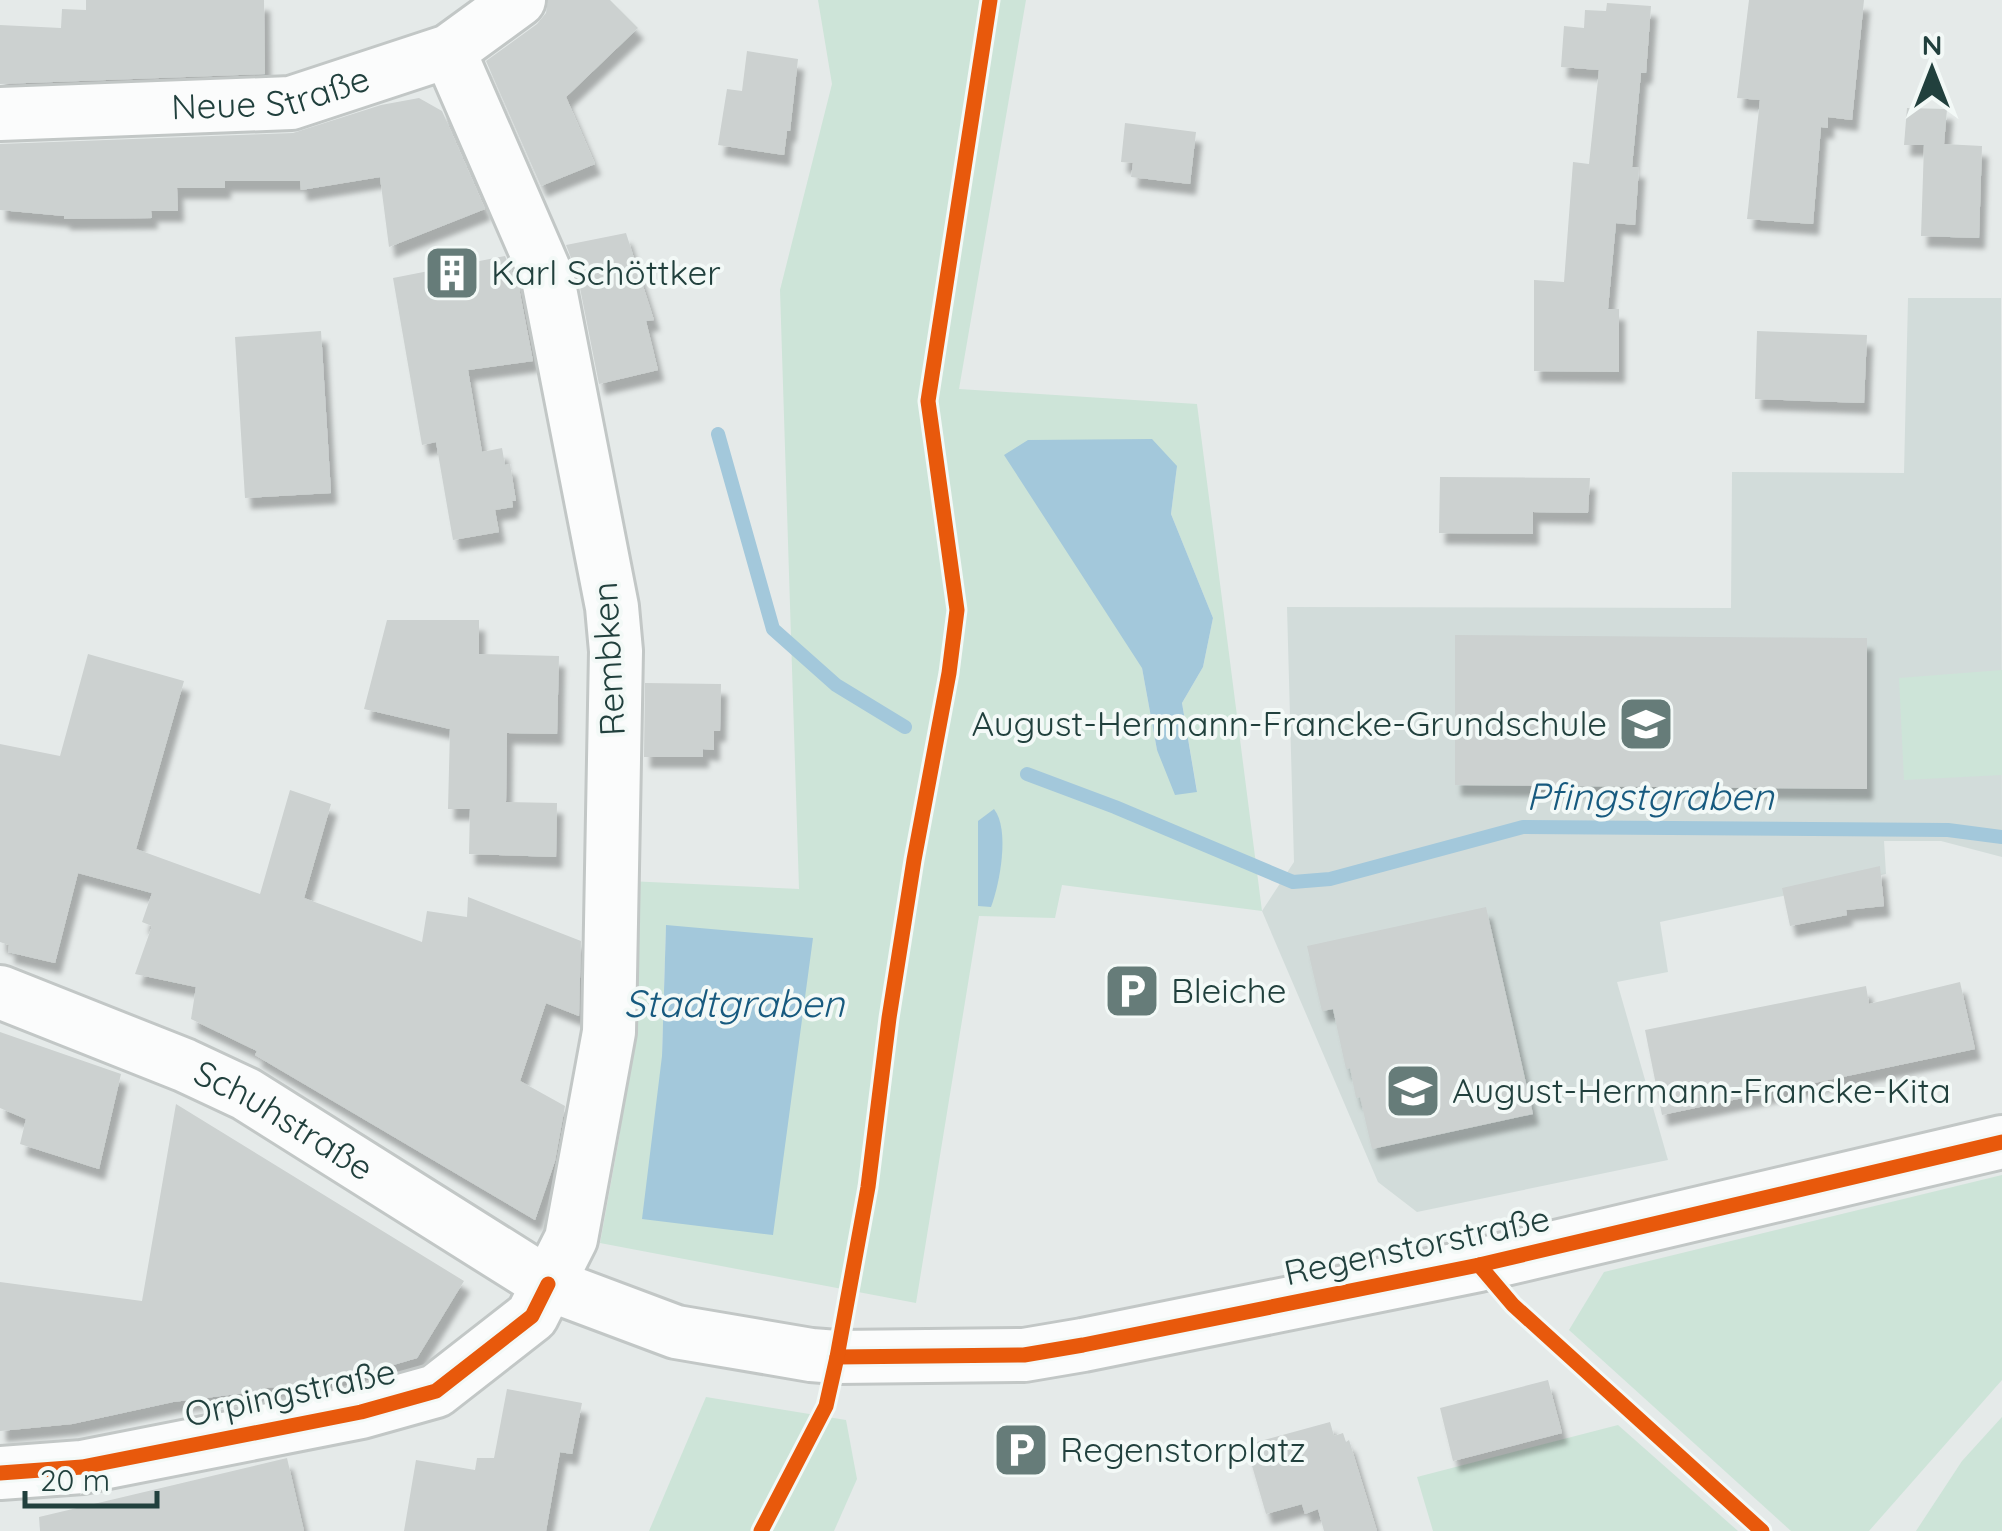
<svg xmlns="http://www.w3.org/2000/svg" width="2002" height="1531" font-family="Quicksand,sans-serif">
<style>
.built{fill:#d2dcda}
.green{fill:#cde4d8;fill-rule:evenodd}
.water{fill:#a3c8db}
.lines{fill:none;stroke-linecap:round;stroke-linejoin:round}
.stream{stroke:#a3c8db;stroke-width:14}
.building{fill:#ccd1d0;filter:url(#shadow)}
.street-casing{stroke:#c2c7c6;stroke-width:58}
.street{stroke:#fbfcfc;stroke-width:52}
.cycleway-casing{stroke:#f3f9f7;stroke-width:21}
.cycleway{stroke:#e8590c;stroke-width:15}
.labels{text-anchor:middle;stroke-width:8;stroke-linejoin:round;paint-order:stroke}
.street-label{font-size:35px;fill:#21403d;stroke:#f3f9f7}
.poi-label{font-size:35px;fill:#21403d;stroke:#f3f9f7;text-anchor:start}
.water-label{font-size:38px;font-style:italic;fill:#175a7f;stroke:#f3f9f7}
</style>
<defs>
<filter id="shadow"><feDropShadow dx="6" dy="11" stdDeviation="2.5" flood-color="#0004"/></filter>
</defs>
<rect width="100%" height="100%" fill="#e5eae9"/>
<polygon class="built" points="1908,298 2001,298 2002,857 1941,841 1884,841 1886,874 1660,922 1668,972 1617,982 1668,1160 1417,1212 1378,1182 1262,911 1294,862 1287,607 1731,608 1732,472 1904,473"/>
<g class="green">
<path d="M818 0H1026L959 389 1197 404 1262 911 1062 885 1055 918 979 916 916 1303 600 1243 620 1133 628 881 799 889 780 290 832 84ZM1177 466 1171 514 1213 618 1203 667 1182 703 1197 791 1157 750 1142 668ZM666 926 773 1235 662 1056Z"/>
<polygon points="2002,670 2002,775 1904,780 1899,678"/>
<polygon points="2002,1175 2002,1380 1869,1531 1791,1531 1569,1330 1604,1272"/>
<polygon points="706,1397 846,1420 857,1479 834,1531 649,1531"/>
<polygon points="2002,1417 2002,1531 1916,1531 1962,1461"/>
<polygon points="1618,1425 1738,1531 1433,1531 1417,1477"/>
</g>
<g class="water">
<polygon points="1152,439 1177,466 1171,514 1213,618 1203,667 1182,703 1197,792 1175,795 1157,750 1142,668 1004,455 1028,440"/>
<path d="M994 809C1010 829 1000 883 991 907L978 906V821Z"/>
<polygon points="666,925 813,938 773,1235 642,1219 662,1056"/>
</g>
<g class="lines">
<g class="stream">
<polyline points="718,434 773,629 836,685 905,727"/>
<polyline points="1027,774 1115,807 1293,882 1330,879 1523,827 1948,830 2002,837"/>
</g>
</g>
<g class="building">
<polygon points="86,0 264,0 265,74 0,84 0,25 61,28 62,9 86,10"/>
<polygon points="548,0 610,0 638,28 566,97 595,164 541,186 486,61 537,24 546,13"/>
<polygon points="1749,0 1864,0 1852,120 1828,117 1828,128 1821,127 1813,224 1747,219 1760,100 1737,98"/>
<polygon points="1607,3 1651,6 1646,73 1641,73 1632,167 1639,167 1635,225 1616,223 1608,309 1619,309 1619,372 1534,371 1534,280 1564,282 1573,162 1589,164 1599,70 1561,67 1564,26 1584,28 1585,10 1606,11"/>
<polygon points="747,51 798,59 790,131 787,131 784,155 718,145 727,89 742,91"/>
<polygon points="419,98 442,111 485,209 389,247 380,177 301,190 300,181 225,181 225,188 177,188 178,211 151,211 152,218 64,219 64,216 0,210 0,144 293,133 381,105"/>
<polygon points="1907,108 1947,109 1944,144 1982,146 1979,238 1921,236 1924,145 1904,145"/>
<polygon points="1125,123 1196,132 1190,184 1131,177 1133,163 1121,162"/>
<polygon points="626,233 654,320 646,321 658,370 599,384 577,273 566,245"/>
<polygon points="505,256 519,288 533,361 468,370 482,452 502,448 505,465 510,464 516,501 512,501 513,507 495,510 499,532 453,540 436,442 422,445 393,278"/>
<polygon points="321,331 331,493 245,498 235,337"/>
<polygon points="1757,331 1867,335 1864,403 1755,399"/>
<polygon points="1440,477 1590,478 1588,513 1533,512 1533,534 1439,533"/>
<polygon points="387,620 479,620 479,654 559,656 557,734 507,733 506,802 557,803 556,857 469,854 470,809 448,809 450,729 364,709"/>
<polygon points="1455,635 1867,638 1867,789 1455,785"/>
<polygon points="88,654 184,681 136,849 260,894 290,790 331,804 304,898 422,942 427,911 467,917 468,897 581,941 579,1016 546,1003 520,1081 565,1106 555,1161 535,1220 255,1055 257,1051 191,1019 196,987 135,974 152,926 142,922 152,893 78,873 55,963 8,952 9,945 0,942 0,744 60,756"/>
<polygon points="645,683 721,684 720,731 714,731 714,750 703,749 703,757 644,757"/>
<polygon points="1880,866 1884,906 1846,910 1847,915 1790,926 1782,888"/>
<polygon points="1486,907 1533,1114 1372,1149 1360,1097 1356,1098 1350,1068 1346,1069 1333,1009 1322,1011 1307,946"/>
<polygon points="1960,982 1975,1049 1662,1115 1645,1030 1866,986 1869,1004"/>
<polygon points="0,1032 121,1074 99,1169 20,1144 26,1119 0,1108"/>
<polygon points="176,1104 464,1281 417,1358 376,1370 377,1375 328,1384 261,1388 261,1391 173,1402 72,1424 0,1431 0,1282 142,1301"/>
<polygon points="1548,1380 1562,1433 1453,1461 1440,1408"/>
<polygon points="507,1389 582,1403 572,1454 560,1452 546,1531 404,1531 416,1460 475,1470 477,1458 494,1458"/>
<polygon points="1330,1422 1334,1436 1343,1433 1346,1442 1349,1440 1377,1531 1324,1531 1318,1509 1305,1514 1302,1504 1266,1514 1246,1445"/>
<polygon points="287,1458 304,1531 40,1531 39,1517"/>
</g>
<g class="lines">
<g class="street-casing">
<g id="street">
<path id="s1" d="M0 114 291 103 449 51 519 0"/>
<path id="s2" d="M0 992 184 1065 246 1094 548 1284 676 1332 811 1355 837 1357 1024 1355 1083 1345 1479 1265 2002 1142"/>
<polyline points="0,1473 82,1467 361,1412 436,1391 532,1316 571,1239 609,1032 616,651 612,607 548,279 449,51"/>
</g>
</g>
<use href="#street" class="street"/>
<g class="cycleway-casing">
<g id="cycleway">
<polyline points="1479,1265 1513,1305 1762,1531"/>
<polyline points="837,1357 1024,1355 1083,1345 1479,1265 2002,1142"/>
<polyline points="0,1473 82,1467 361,1412 436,1391 532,1316 548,1284"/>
<polyline points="761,1531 826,1406 837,1357 868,1187 889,1018 914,860 949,673 957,610 928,401 990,0"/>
</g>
</g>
<use href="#cycleway" class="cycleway"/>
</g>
<defs>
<g id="building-square" transform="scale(2.875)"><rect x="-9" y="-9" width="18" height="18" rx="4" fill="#667c79" stroke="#f3f9f7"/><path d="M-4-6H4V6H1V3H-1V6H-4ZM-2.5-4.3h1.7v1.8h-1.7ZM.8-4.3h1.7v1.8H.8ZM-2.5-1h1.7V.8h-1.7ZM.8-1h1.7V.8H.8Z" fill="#fff"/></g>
<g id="school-square" transform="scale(2.875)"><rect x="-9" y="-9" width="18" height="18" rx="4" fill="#667c79" stroke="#f3f9f7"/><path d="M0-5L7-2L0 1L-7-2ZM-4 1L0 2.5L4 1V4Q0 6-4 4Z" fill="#fff"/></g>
<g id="parking-square" transform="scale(2.875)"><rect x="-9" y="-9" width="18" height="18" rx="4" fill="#667c79" stroke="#f3f9f7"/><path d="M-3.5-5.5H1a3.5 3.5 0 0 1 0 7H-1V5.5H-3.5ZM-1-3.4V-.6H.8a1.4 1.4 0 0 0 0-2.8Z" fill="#fff"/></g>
</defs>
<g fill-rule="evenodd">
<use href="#building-square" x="452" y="273"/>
<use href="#school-square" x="1646" y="724"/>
<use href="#parking-square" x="1132" y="991"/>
<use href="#school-square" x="1413" y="1091"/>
<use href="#parking-square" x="1021" y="1450"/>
</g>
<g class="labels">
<g class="street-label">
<text dy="12" stroke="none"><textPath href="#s1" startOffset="272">Neue Straße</textPath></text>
<text transform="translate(609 659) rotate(-93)" y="12">Rembken</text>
<text dy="12" stroke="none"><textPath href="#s2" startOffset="312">Schuhstraße</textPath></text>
<text transform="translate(1417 1246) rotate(-12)" y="12">Regenstorstraße</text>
<text transform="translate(290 1393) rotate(-12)" y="12">Orpingstraße</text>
</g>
<g class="poi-label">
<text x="491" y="285">Karl Schöttker</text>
<text x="1607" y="736" text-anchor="end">August-Hermann-Francke-Grundschule</text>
<text x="1171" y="1003">Bleiche</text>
<text x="1452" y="1103">August-Hermann-Francke-Kita</text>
<text x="1060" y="1462">Regenstorplatz</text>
</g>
<g class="water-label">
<text x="1650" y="810">Pfingstgraben</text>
<text x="734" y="1017">Stadtgraben</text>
</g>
</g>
<g transform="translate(1932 70)" stroke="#f3f9f7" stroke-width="8" paint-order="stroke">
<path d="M0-8L18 38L0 25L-18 38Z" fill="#21403d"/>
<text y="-15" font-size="28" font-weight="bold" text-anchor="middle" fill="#21403d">N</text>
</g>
<path d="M25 1491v15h132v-15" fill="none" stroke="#21403d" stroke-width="5"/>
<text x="40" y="1491" font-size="30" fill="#21403d" stroke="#f3f9f7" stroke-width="8" paint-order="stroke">20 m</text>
</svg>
